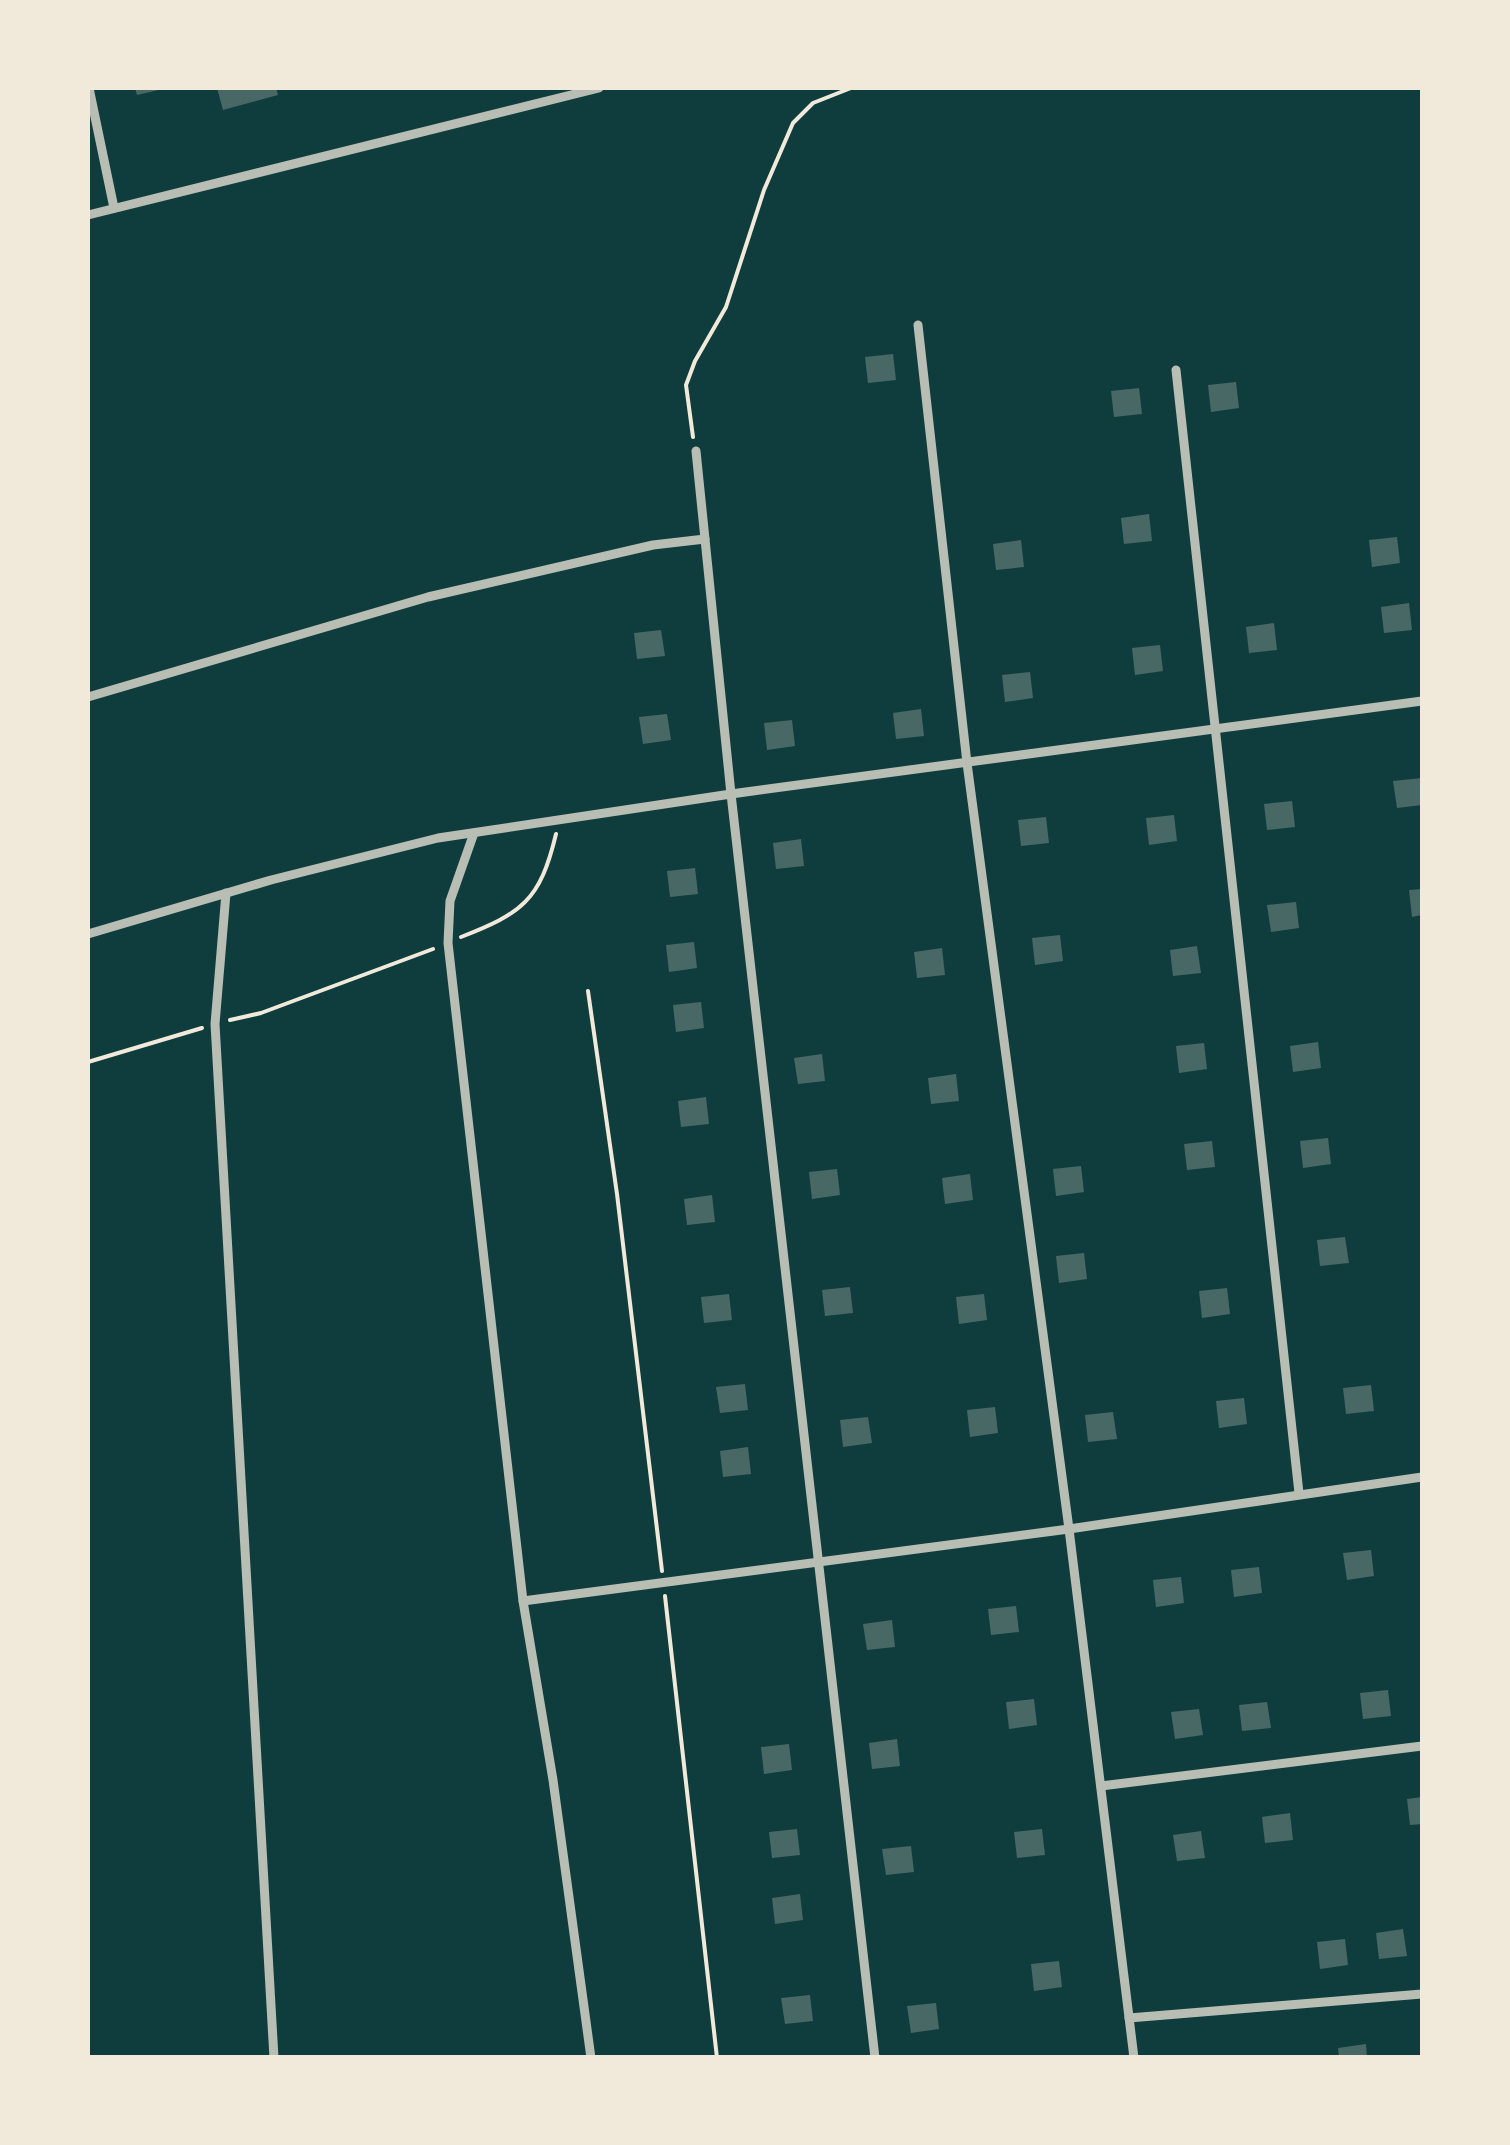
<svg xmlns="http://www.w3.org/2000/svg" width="1510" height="2145" font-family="Lato,sans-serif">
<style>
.building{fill:#486865}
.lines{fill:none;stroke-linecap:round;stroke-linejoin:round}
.path{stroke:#f1e9da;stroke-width:4}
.minor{stroke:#b8beb3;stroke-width:9}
</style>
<rect width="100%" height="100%" fill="#0f3d3e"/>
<g class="building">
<polygon points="135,88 163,88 163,89 137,95"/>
<polygon points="217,88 276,88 278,95 223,110"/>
<polygon points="893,354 896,380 868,383 865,357"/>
<polygon points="1236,382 1239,408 1211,412 1208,385"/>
<polygon points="1139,388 1142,414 1114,417 1111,391"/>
<polygon points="1149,514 1152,541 1124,544 1121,518"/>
<polygon points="1397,537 1400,563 1372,567 1369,540"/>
<polygon points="1021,540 1024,567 996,570 993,544"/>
<polygon points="1409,603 1412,630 1384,633 1381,607"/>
<polygon points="1274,623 1277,650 1249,653 1246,627"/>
<polygon points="661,630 665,656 637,659 634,633"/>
<polygon points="1160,645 1163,671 1135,675 1132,648"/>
<polygon points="1030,672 1033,698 1005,702 1002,675"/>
<polygon points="921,709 924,736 896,739 893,713"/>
<polygon points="667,714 671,740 643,744 639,717"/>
<polygon points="792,720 795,746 767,750 764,723"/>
<polygon points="1422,778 1422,805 1397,808 1393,781"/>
<polygon points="1292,801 1295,827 1267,830 1264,804"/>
<polygon points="1174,815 1177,841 1149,845 1146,818"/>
<polygon points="1046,817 1049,843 1021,846 1018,820"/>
<polygon points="801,839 804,866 776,869 773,843"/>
<polygon points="695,868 698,894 670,897 667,871"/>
<polygon points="1422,889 1422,915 1412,917 1409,890"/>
<polygon points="1296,902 1299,928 1271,932 1267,905"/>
<polygon points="1060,935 1063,961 1035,965 1032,938"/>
<polygon points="694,942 697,968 669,972 666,945"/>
<polygon points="1197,946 1201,973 1173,976 1170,950"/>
<polygon points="942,948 945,975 917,978 914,952"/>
<polygon points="701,1002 704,1028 676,1032 673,1005"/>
<polygon points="1318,1042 1321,1068 1293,1072 1290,1046"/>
<polygon points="1204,1043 1207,1069 1179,1073 1176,1046"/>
<polygon points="822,1054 825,1081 798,1084 794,1058"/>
<polygon points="956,1074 959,1101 931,1104 928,1078"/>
<polygon points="706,1097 709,1124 681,1127 678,1101"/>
<polygon points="1328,1138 1331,1164 1303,1168 1300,1141"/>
<polygon points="1212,1141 1215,1167 1187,1170 1184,1144"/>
<polygon points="1081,1166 1084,1192 1056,1196 1053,1169"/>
<polygon points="837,1169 840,1195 812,1199 809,1172"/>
<polygon points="970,1174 973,1200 945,1204 942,1178"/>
<polygon points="712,1195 715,1222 687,1225 684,1199"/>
<polygon points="1345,1237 1349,1263 1320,1266 1317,1240"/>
<polygon points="1084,1253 1087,1279 1059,1283 1056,1256"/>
<polygon points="850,1287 853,1313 825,1316 822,1290"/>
<polygon points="1227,1288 1230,1314 1202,1318 1199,1291"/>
<polygon points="729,1294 732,1320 704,1323 701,1297"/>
<polygon points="984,1294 987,1320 959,1324 956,1297"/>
<polygon points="745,1384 748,1410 720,1413 716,1387"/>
<polygon points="1371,1385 1374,1411 1346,1414 1343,1388"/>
<polygon points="1244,1398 1247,1424 1219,1428 1216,1401"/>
<polygon points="995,1407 998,1433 970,1437 967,1410"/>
<polygon points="1113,1412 1117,1439 1088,1442 1085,1415"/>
<polygon points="868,1417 872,1443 843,1447 840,1420"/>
<polygon points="748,1447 751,1474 723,1477 720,1451"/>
<polygon points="1371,1550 1374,1576 1347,1580 1343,1553"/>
<polygon points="1259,1567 1262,1593 1234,1597 1231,1570"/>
<polygon points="1181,1577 1184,1603 1156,1607 1153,1580"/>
<polygon points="1016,1606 1019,1632 991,1635 988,1609"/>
<polygon points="892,1620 895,1647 867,1650 863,1624"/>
<polygon points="1388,1690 1391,1716 1363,1719 1360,1693"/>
<polygon points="1034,1699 1037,1725 1009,1729 1006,1702"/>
<polygon points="1267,1702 1271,1728 1242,1731 1239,1705"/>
<polygon points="1199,1709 1203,1735 1175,1739 1171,1712"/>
<polygon points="897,1739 900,1766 872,1769 869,1743"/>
<polygon points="789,1744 792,1770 764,1774 761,1747"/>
<polygon points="1422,1797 1422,1824 1410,1825 1407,1799"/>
<polygon points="1290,1813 1293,1840 1265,1843 1262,1817"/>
<polygon points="797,1829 800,1855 772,1858 769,1832"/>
<polygon points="1042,1829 1045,1855 1017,1858 1014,1832"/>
<polygon points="1201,1831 1205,1858 1177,1861 1173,1835"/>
<polygon points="911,1846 914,1872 886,1875 882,1849"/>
<polygon points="800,1894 803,1920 775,1924 772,1898"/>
<polygon points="1403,1929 1407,1956 1379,1959 1376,1933"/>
<polygon points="1345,1939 1348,1965 1320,1969 1317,1942"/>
<polygon points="1059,1961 1062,1987 1034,1991 1031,1964"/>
<polygon points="810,1995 813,2021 785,2024 781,1998"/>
<polygon points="936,2003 939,2029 911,2033 907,2006"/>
<polygon points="1366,2044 1367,2058 1339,2058 1338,2048"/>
</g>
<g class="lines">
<g class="path">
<polyline points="693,437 686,385 695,361 726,307 764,190 793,123 813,103 851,88"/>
<path d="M461 937C522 913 540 901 556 834"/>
<polyline points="588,991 617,1194 662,1571"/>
<polyline points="230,1020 261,1013 433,949"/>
<polyline points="88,1062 202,1028"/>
<polyline points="665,1596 717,2058"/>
</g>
<g class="minor">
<polyline points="89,88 114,208"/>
<polyline points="88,215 599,88"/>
<polyline points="918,325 967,763 1069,1529 1134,2058"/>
<polyline points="1176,370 1299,1493"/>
<polyline points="696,451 731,794 875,2058"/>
<polyline points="88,697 428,597 653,545 705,539"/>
<polyline points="474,833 450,901 448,943 523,1601 553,1780 591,2058"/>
<polyline points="226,893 215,1024 274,2058"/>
<polyline points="88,934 271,880 438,838 731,794 1422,701"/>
<polyline points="523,1601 1069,1529 1422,1477"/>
<polyline points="1101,1786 1422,1746"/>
<polyline points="1129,2018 1422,1994"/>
</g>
</g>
<rect width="1510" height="2145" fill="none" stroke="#f1e9da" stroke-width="180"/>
</svg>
